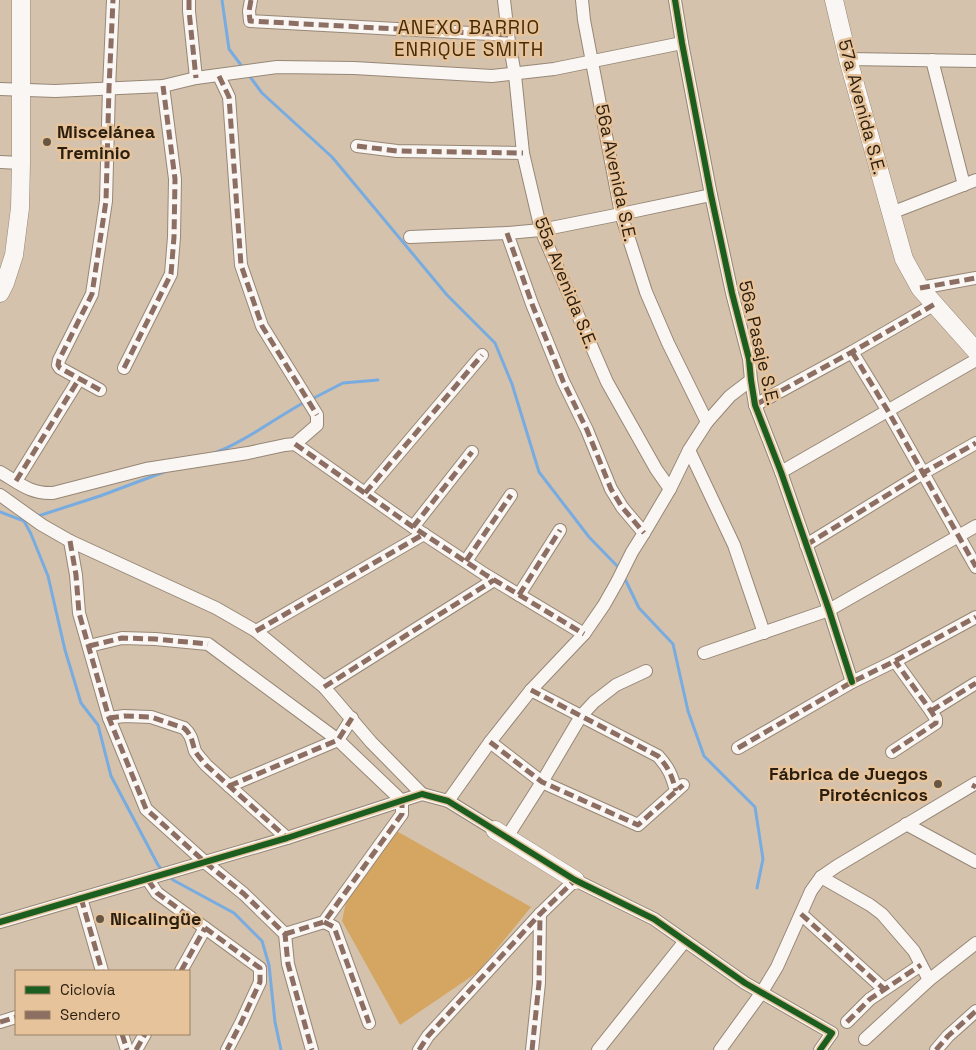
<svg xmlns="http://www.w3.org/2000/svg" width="976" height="1050" font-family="'Space Grotesk',sans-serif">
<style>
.green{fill:#d5a562}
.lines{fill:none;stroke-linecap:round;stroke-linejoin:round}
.stream{stroke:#78ace0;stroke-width:3}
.street-casing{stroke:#968776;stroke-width:14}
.secondary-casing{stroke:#968776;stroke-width:19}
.street{stroke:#f9f6f3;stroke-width:12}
.secondary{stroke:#f9f6f3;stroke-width:18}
.quiet{stroke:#8d6e63;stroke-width:5;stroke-dasharray:10 5;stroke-linecap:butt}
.cycleway-casing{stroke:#e6c39b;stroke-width:9}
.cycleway{stroke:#1b5e20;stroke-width:6}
.poi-dot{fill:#665745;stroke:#e6c39b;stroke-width:2}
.labels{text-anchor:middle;stroke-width:5;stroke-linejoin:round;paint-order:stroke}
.street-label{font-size:18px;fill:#2b1e0e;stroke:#e6c39b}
.poi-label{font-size:18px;font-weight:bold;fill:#2b1e0e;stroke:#e6c39b;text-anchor:start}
.neighbourhood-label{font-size:19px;letter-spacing:1px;fill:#472b02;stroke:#e6c39b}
</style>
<rect width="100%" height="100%" fill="#d5c2ac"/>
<polygon class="green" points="393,829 531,907 478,972 400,1025 342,921 348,892"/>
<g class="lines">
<g class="stream">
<polyline points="222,0 229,49 244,69"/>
<polyline points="248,74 262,93 332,157 447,295 495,343 512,384 539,472 589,537 620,569"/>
<polyline points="310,400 343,383 378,380"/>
<path d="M217 452C248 440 275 418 305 402"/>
<polyline points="0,512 24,521 26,520"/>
<polyline points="38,516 100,496 164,472"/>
<polyline points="24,521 31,534 48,576 65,650 81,703 98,725 111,776 158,865 163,871"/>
<polyline points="624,577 639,608 673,644 688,711 704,756 755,807 763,859 757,888"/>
<polyline points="170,877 173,880 234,913 262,941 269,965 275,1022 281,1050"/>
</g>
<g class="street-casing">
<g id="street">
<polyline points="189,0 189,11 196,78"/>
<polyline points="251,0 249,11 250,21 508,35"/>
<polyline points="504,0 508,35 515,75 523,153 541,230 607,382 656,469 670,489"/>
<polyline points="582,0 584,20 621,214 646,292 668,343 707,422"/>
<polyline points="675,0 682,43 711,195 732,293 749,359 751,380 755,405 781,472 829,610 852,682"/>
<polyline points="848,59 976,61"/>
<polyline points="932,60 964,185"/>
<polyline points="0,89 55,91 163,86 196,78 277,67 354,68 492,76 554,69 682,43"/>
<polyline points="357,146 397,151 523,153"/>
<polyline points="0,162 21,163"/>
<polyline points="891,213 976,180"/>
<polyline points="507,233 532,304 563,381 587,430 611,489 622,507 644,533"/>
<polyline points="410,237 507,233 541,230 621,214 711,195"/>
<polyline points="920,288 976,278"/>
<polyline points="852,352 888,411 976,567"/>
<polyline points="124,368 171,274 174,237 175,179 163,86"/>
<polyline points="100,390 60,368 58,365 59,360 92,294 106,201 109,88 113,0"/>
<polyline points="755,405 852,352 935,304"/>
<polyline points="295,444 413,527 486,575 584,634"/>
<polyline points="689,450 734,545 764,633"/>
<path d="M0 472C19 483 30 494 53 493L146 469 248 453 285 445 295 444 317 425V415L262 326 241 265 229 97 219 76"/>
<polyline points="781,472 976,360"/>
<polyline points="16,481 79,379"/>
<polyline points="365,493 482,355"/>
<polyline points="0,495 42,525 70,541 216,608 256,631 324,687 371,742 422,794"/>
<polyline points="413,527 472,452"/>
<polyline points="70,541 76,575 79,613 109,718 146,809 206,863 244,894 285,934 288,964 312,1050"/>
<polyline points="806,545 923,473 976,443"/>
<polyline points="466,561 511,495"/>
<polyline points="519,595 560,530"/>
<polyline points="256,631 424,534"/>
<polyline points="89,646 122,638 155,639 208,644 338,740 402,801 402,814 324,922 285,934"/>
<polyline points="704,653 829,610 976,526"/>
<polyline points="324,687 494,580"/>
<path d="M531 690 658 756C669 768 672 776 676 791"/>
<polyline points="931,711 976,683"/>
<path d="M109 718 124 716 151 717 184 728C192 735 192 742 195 751 198 756 202 760 206 765L287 838"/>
<polyline points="490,742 542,782 638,825 683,785"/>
<polyline points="738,748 852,682 895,661 976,617"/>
<polyline points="892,752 936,723 936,719 931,711 895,661"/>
<polyline points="229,786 338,740 352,718"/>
<polyline points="448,801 490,742 531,690 584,634 604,605 617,582 632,552 644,533 670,489 689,450 707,422 730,396 751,380"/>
<polyline points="906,824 976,862"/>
<polyline points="507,837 542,782 581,716 594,702 616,685 646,671"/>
<polyline points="821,877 870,905 882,914 914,951 929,980"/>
<polyline points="148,880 157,893 260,968 260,982 241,1023 227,1050"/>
<polyline points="81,898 102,971"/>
<polyline points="801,914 884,989"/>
<polyline points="0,922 287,838 422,794 448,801 495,830"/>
<polyline points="324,922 334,927 369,1023"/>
<polyline points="181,971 205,928"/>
<polyline points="0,1022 16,1017"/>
<polyline points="847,1022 870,999 921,965"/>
<polyline points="122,1034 127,1050"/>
<polyline points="865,1039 929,980 976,943"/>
<polyline points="136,1050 145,1034"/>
<polyline points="419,1050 428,1036 540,914 575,880 654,919 745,983 832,1033 820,1050"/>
<polyline points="532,1050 539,983 540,914"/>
<polyline points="598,1050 685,941"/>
<polyline points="720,1050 762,992 777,967 811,891 821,877 837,866 976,783"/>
<polyline points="936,1050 948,1036 976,1011"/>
</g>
</g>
<g class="secondary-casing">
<g id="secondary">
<polyline points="834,0 848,59 904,259 920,288 976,351"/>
<polyline points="0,293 5,283 14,255 20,208 21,163 21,0"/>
<polyline points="495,830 575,880"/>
</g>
</g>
<use href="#street" class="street"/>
<use href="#secondary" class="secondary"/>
<g class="quiet">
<polyline points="189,0 189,11 196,78"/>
<polyline points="251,0 249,11 250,21 508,35"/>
<polyline points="219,76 229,97 241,265 262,326 317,415"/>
<polyline points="357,146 397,151 523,153"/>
<polyline points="507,233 532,304 563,381 587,430 611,489 622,507 644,533"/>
<polyline points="920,288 976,278"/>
<polyline points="852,352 888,411 976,567"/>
<polyline points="124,368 171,274 174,237 175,179 163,86"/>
<polyline points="100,390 60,368 58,365 59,360 92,294 106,201 109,88 113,0"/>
<polyline points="755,405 852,352 935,304"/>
<polyline points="295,444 413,527 486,575 584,634"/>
<polyline points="16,481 79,379"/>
<polyline points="365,493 482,355"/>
<polyline points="413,527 472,452"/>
<polyline points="70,541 76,575 79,613 109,718 146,809 206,863 244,894 285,934 288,964 312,1050"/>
<polyline points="806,545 923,473 976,443"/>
<polyline points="466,561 511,495"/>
<polyline points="519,595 560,530"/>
<polyline points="256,631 424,534"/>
<polyline points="89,646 122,638 155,639 208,644"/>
<polyline points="324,687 494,580"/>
<path d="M531 690 658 756C669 768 672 776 676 791"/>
<polyline points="931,711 976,683"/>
<path d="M109 718 124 716 151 717 184 728C192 735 192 742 195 751 198 756 202 760 206 765L287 838"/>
<polyline points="490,742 542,782 638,825 683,785"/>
<polyline points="738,748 852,682 895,661 976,617"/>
<polyline points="892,752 936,723 936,719 931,711 895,661"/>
<polyline points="972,785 976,787"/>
<polyline points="229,786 338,740 352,718"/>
<polyline points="148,880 157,893 260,968 260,982 241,1023 227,1050"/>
<polyline points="81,898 102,971"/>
<polyline points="801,914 884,989"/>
<polyline points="324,922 334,927 369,1023"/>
<polyline points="285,934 324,922 402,814 402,801"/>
<polyline points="181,971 205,928"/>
<polyline points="0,1022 16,1017"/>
<polyline points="847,1022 870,999 921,965"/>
<polyline points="122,1034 127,1050"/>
<polyline points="136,1050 145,1034"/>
<polyline points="419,1050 428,1036 540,914 575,880"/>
<polyline points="532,1050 539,983 540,914"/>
<polyline points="936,1050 948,1036 976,1011"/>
</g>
<g class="cycleway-casing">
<g id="cycleway">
<polyline points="675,0 682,43 711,195 732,293 749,359 751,380 755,405 781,472 829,610 852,682"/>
<polyline points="0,922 287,838 422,794 448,801 575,880 654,919 745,983 832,1033 820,1050"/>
</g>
</g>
<use href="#cycleway" class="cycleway"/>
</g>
<g class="poi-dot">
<circle cx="47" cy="142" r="5"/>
<circle cx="938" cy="784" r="5"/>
<circle cx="100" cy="919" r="5"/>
</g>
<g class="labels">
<g class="street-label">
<text transform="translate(862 107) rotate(75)" y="6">57a Avenida S.E.</text>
<text transform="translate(616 173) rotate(78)" y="6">56a Avenida S.E.</text>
<text transform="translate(566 283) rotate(68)" y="6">55a Avenida S.E.</text>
<text transform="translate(759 343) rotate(77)" y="6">56a Pasaje S.E.</text>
</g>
<g class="poi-label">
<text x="57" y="138">Miscelánea<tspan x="57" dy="21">Treminio</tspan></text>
<text x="928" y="780" text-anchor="end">Fábrica de Juegos<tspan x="928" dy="21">Pirotécnicos</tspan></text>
<text x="110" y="925">Nicalingüe</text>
</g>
<g class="neighbourhood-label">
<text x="469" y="34">ANEXO BARRIO<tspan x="469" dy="22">ENRIQUE SMITH</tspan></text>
</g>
</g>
<rect x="15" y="970" width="175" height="65" fill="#e6c39b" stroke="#9b8163"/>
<rect x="25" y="986" width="25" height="8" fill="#1b5e20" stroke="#9b8163"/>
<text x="60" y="995" font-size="15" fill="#2b1e0e">Ciclovía</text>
<rect x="25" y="1011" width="25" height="8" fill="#8d6e63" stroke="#9b8163"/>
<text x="60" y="1020" font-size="15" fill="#2b1e0e">Sendero</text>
</svg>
